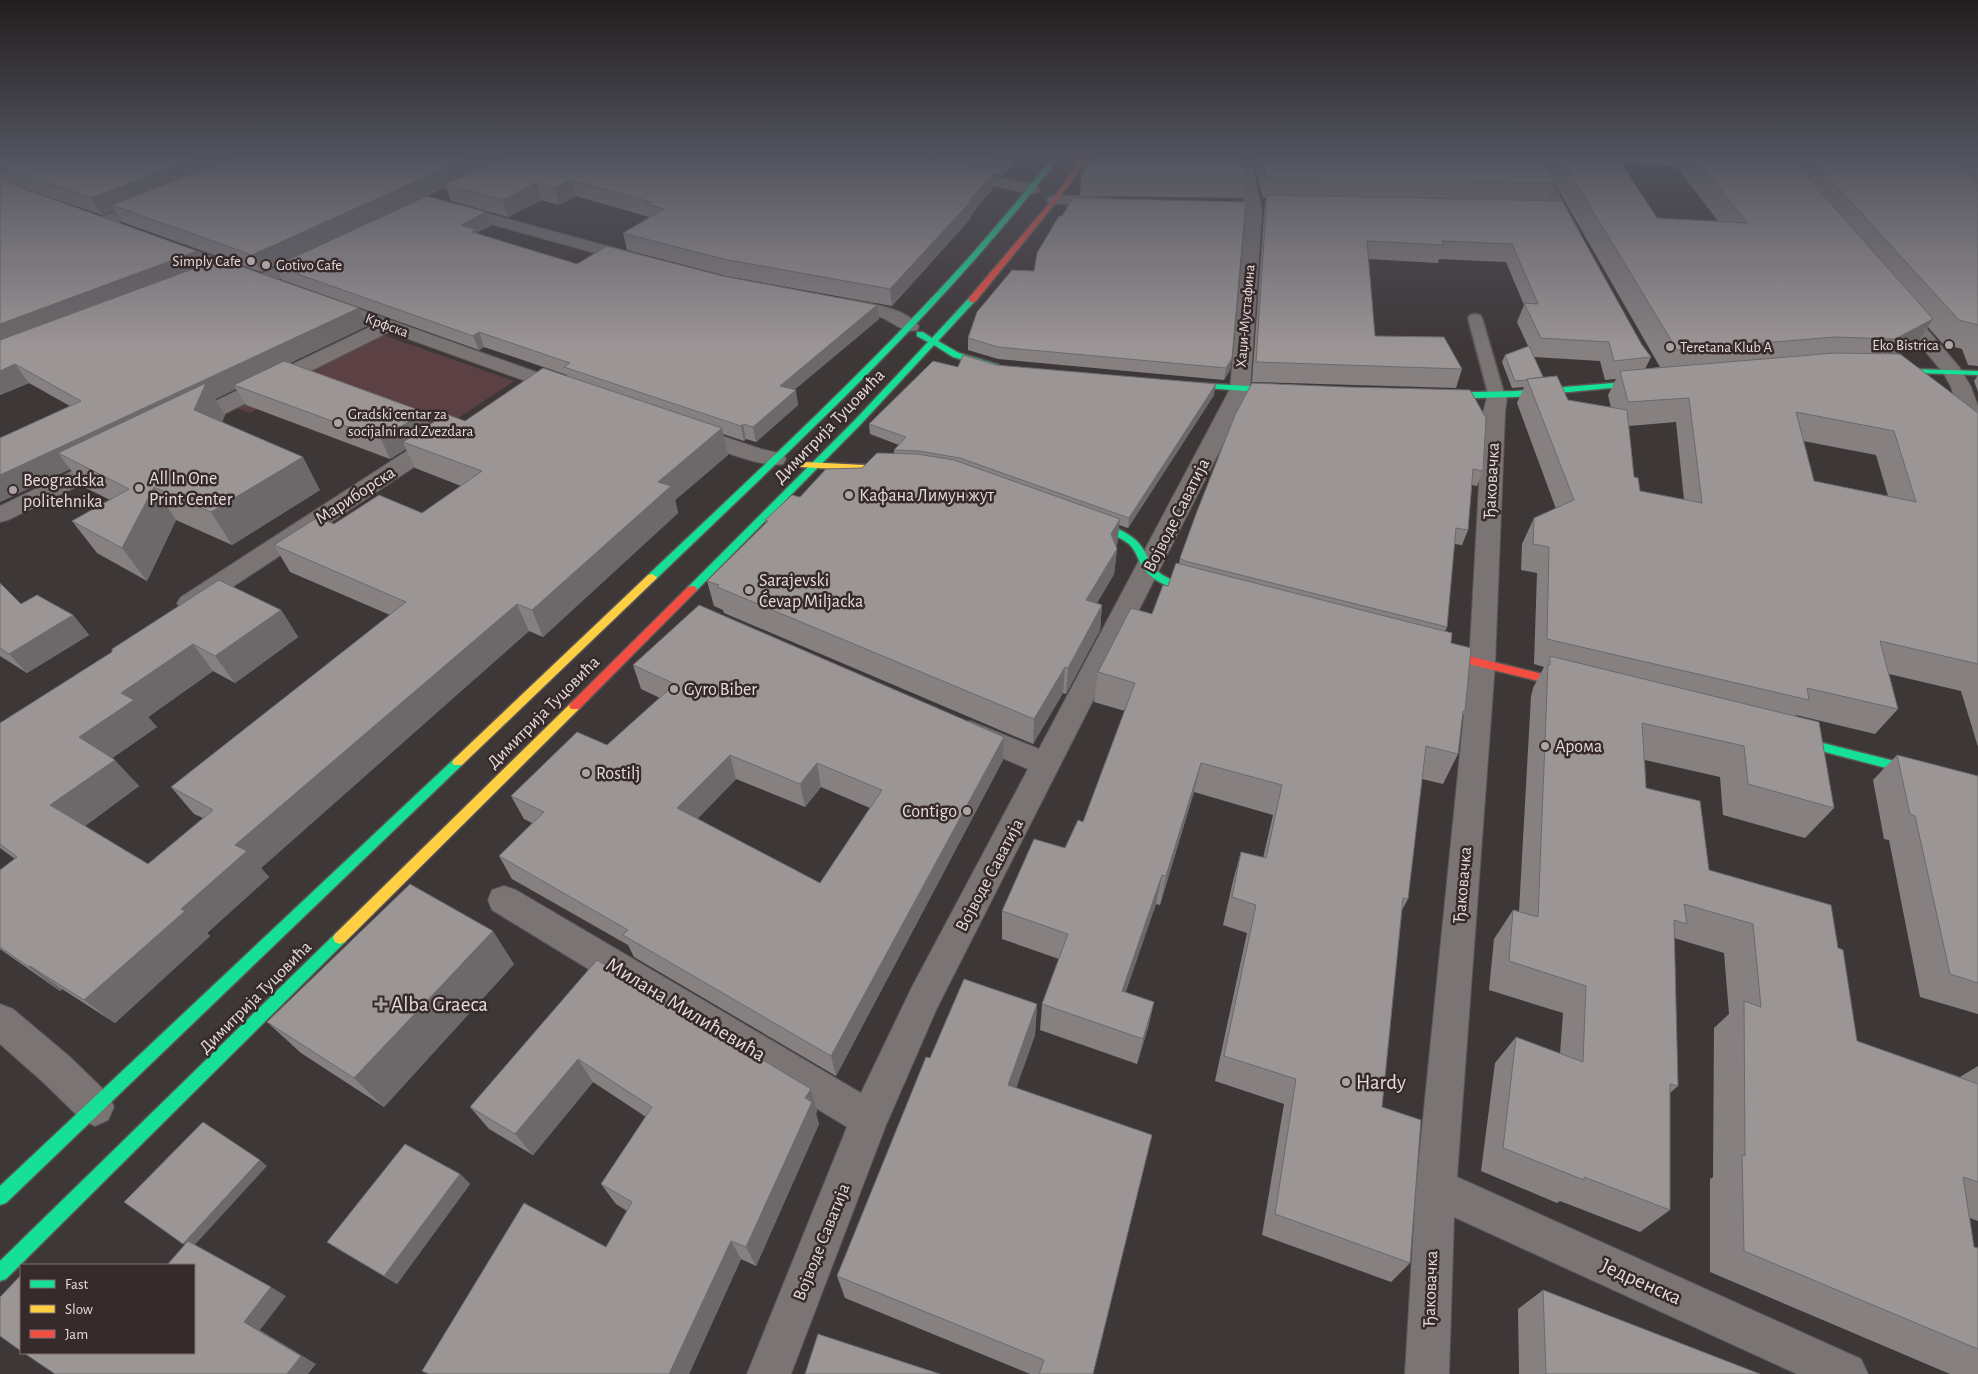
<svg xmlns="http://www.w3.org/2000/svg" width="1978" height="1374" font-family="'Alegreya Sans',sans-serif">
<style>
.green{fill:#5b4144}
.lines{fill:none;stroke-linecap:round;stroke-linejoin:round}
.lane-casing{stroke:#5b5556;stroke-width:3}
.street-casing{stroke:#5b5556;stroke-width:2}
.fast-casing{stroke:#5b5556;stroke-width:3}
.slow-casing{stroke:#5b5556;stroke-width:3}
.jam-casing{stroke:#5b5556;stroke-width:3}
.lane{fill:#7a7474;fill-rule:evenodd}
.street{fill:#7a7474;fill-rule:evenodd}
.fast{fill:#16e098;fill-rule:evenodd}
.slow{fill:#ffcf43;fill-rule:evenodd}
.jam{fill:#f24e42;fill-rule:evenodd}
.wall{fill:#868081;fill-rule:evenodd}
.shaded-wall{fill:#6d6869}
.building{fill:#9c9596;stroke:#6d6869;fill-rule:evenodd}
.poi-dot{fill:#aba2a3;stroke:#372a2b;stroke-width:2}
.labels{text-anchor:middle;stroke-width:5;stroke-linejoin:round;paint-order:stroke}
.far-poi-label{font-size:15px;fill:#e5dcdd;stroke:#372a2b;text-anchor:start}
.far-street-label{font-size:15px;fill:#e5dcdd;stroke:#372a2b}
.street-label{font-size:18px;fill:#e5dcdd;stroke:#372a2b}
.poi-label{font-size:18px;fill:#e5dcdd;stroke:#372a2b;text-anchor:start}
.near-poi-label{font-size:21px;fill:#e5dcdd;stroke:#372a2b;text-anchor:start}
.near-street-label{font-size:21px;fill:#e5dcdd;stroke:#372a2b}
</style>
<rect width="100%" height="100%" fill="#3e3738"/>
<polygon class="green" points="383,335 514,381 437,432 307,383 250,413 230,406"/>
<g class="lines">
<g class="lane-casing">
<polygon id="lane" points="1475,314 1480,315 1482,318 1505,397 1503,400 1491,400 1489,397 1468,318 1470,315"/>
</g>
<g class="street-casing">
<g id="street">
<polygon points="1236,155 1251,155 1262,211 1250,389 1246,399 937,1008 886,1125 791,1374 747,1374 847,1127 492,910 488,900 492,890 504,886 516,890 861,1093 912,987 1028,769 960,740 956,732 960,724 970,721 1039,749 1230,389 1246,211"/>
<polygon points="1523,155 1538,155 1580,233 1578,237 1566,237 1564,233"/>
<polygon points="957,169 1032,184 1038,186 1040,189 1038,192 1032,194 952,177 949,174 952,171"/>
<polygon points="1055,195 1108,198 1114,200 1116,203 1114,206 1108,208 1049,203 1047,200 1049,197"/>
<polygon points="153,197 159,199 161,202 159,205 107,227 95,227 93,223 95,219"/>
<polygon points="453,204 644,256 647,260 644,264 638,265 447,212 445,209 447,206"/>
<polygon points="166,241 252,270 255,274 252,278 246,279 240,278 160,250 157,246 160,242"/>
<polygon points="313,252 319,253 322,257 319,261 268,284 262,285 256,284 253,280 256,276"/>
<polygon points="328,298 573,385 576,389 573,393 566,395 559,393 389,332 196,428 188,429 180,428 177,423 180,418 372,326 321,308 319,304 321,300"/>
<path d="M841 298C864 303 905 306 919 326L917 330C904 333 896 325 885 319 871 312 850 312 834 308L832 304 834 300Z"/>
<polygon points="1897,300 1904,302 1960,368 1971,387 1978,406 1978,442 1970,441 1967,436 1951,387 1944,374 1888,306 1890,302"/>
<polygon points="1497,391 1504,393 1507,397 1505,413 1495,664 1457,1177 1861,1359 1868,1374 1797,1374 1454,1217 1449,1374 1405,1374 1416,1188 1469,664 1483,413 1487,397 1490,393"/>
<path d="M689 425 761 449 783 454 786 459 783 464C761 469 705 444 681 436L678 431 681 426Z"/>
<polygon points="441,433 449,434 452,439 449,444 199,609 190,612 181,609 177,603 181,597 433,434"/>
<polygon points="109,455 117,457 120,462 117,467 8,520 0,522 0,506 101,457"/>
<polygon points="0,1004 13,1009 70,1057 108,1094 114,1107 108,1120 95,1126 82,1120 44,1083 0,1044"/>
</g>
</g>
<g class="fast-casing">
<g id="fast">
<path d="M1055 155H1061C942 311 796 444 656 579H648L647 577 648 575C756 473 865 372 964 263 995 228 1025 192 1055 155Z"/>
<polygon points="969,298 976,300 938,341 959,353 999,365 999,369 993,369 953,357 934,345 860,425 696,591 688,591 687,589 688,587 854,421 928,342 917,336 917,332 923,332 932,338"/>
<polygon points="1882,368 1978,371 1978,375 1885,372 1881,370"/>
<polygon points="1650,380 1653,380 1653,384 1516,397 1436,399 1432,396 1436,393 1516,391"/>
<polygon points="1176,382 1285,388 1289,391 1285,394 1179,386 1176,386"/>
<path d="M1083 517C1101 522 1130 530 1141 546 1147 554 1149 564 1157 571 1171 583 1191 585 1208 590L1209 592 1204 595C1184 591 1158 587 1145 570 1138 562 1137 551 1129 544 1115 533 1096 529 1080 522L1078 520Z"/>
<polygon points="1787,734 1978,782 1978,792 1783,741 1781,738 1783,735"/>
<polygon points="458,757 462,759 464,762 462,765 6,1203 0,1205 0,1186 454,759"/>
<polygon points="340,932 345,934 347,938 345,942 6,1279 0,1281 0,1261 335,934"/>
</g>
</g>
<g class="slow-casing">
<g id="slow">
<polygon points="804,462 885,466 890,469 885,472 801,467 799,465"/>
<polygon points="652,574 657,577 656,579 462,765 454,765 452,762 454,759 648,575"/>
<polygon points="575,702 579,703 581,706 579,709 345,942 340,944 335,942 333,938 335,934 571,703"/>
</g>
</g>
<g class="jam-casing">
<g id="jam">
<polygon points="1084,155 1090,155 1057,201 975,302 969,302 969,298 1053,199"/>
<polygon points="692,586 696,587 697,589 696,591 579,709 571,709 569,706 571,703 688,587"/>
<polygon points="1432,647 1575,682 1581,686 1575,690 1428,654 1427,651 1428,648"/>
</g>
</g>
<use href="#lane" class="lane"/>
<use href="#street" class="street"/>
<use href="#fast" class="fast"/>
<use href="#slow" class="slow"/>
<use href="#jam" class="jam"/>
</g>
<g class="wall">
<polygon points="0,155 1020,155 1003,176 993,174 993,188 971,215 971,218 892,306 726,276 627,250 623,233 649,218 649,217 576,196 559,205 541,200 508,217 451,201 446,187 261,272 122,222 115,210 102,215 0,180"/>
<path d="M1252 155H1978V366L1968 365 1962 349 1943 344 1928 327 1917 343 1895 354 1978 413V747L1961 691 1889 674 1898 709 1875 734 1796 715V716L1834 808 1805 838 1723 815 1720 777 1645 760 1646 788 1709 870 1838 948 1857 1041 1960 1077 1978 1066V1221L1970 1218 1974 1247 1978 1248V1374H1950L1710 1272V1179L1713 1177 1714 1028 1729 1014 1724 953 1674 938 1678 1086 1670 1093V1210L1640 1232 1560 1201 1557 1203 1481 1171 1495 1063 1516 1037 1560 1054 1563 1013 1489 990 1494 939 1513 910 1519 911 1531 696 1532 693 1533 688 1544 667 1534 664 1537 573 1521 570 1522 544 1534 518 1556 509 1517 403 1524 387 1512 388 1502 362 1505 355 1528 346 1517 322 1524 305 1506 262 1439 259 1438 263 1368 259 1375 336 1462 369 1456 388 1252 382 1264 212 1266 198H1263ZM1621 163 1676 166 1718 221 1657 218ZM1551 177 1660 367 1645 369 1651 357 1642 345 1548 201 1555 183ZM1534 357 1600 361 1605 380 1616 379 1608 395 1611 408 1568 400 1543 377ZM1676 422 1684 500 1640 491 1634 477 1629 426ZM1803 441 1876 455 1888 496 1814 481Z"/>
<polygon points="1081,175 1246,176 1243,198 1080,196"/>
<polygon points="0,180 197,251 204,264 359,308 367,326 290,363 424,412 430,425 465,421 567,376 567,375 484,347 479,350 282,280 275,266 486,212 491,226 478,232 479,234 577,264 723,276 877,305 879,319 794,390 798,405 756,442 746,439 744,441 723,434 728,455 675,500 678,513 543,637 529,631 261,868 269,877 207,933 210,936 115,1023 62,989 60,991 0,949 0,870 15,859 0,848 0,723 112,652 281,610 298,637 235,683 213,671 148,717 157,727 112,758 139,786 85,826 148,864 203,818 194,814 171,787 390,615 290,572 274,545 334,524 422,513 461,486 415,468 406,449 390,459 246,405 236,389 215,399 225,415 222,422 320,490 232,545 176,520 147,581 97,553 72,521 110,500 82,486 70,469 0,502 0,438 70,406 29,383 0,395"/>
<polygon points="968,338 1232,358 1230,370 1224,380 998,359 968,350"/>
<polygon points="996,365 1214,395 1128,528 1119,525 1117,545 1116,547 1117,549 1114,574 1097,603 1102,605 1100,630 1066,694 1063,693 1033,744 724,613 723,610 714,606 707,581 766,524 765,520 800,497 894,453 894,450 899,445 870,434 869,424 958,367"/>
<polygon points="1978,375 1978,392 1974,381"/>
<polygon points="1252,383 1483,471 1477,486 1472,485 1468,530 1462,545 1454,544 1447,627 1445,632 1451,643 1465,711 1462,718 1458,754 1443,784 1422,779 1408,899 1402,910 1382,1107 1410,1263 1391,1282 1262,1235 1284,1104 1215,1081 1247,933 1223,925 1233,881 1241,852 1263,858 1273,815 1194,792 1160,905 1156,904 1125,992 1154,1002 1148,1028 1137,1064 1040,1030 1042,1004 1059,959 1002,939 1002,911 1065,848 1083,822 1125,711 1094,702 1098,672 1152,614 1168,586 1179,564 1180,558"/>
<polygon points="0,583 21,604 73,615 89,635 27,673 0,656"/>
<path d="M633 665 1004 737 1003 760 836 1076 634 957 628 945 512 879 499 856 532 823 524 819 511 796 607 745 660 698 641 689ZM736 779 805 807 821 787 870 808 820 883 697 819Z"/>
<polygon points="1897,755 1978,776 1978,1014 1920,997 1889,840 1884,839 1873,780"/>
<polygon points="597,960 811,1089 817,1111 816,1114 819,1124 756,1266 741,1259 689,1374 428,1374 422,1371 606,1247 627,1211 616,1204 601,1184 646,1117 593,1082 533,1155 489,1129 470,1107"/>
<polygon points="514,964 384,1107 301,1053 267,1022"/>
<polygon points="1037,1004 1035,1035 1016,1088 1093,1374 1030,1374 845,1298 837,1276 930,1058"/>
<polygon points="460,1174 470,1184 397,1284 341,1251 327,1242"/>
<polygon points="1543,1290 1760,1374 1519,1374 1518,1309"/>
</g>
<g class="shaded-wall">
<polygon points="204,155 253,155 112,205 115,210 102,215 92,198"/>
<polygon points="474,155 515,155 445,184 446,187 261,272 252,255"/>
<polygon points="1007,155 1020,155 1003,176 1003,160"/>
<polygon points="994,172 993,188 971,215 971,218 892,306 890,289 969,201"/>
<polygon points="571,180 576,196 559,205 555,188"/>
<polygon points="536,183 541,200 508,217 503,200"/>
<polygon points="486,212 491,226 478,232 482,243 461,225"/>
<polygon points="197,251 207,268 0,347 0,324"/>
<polygon points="877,305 879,319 782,400 780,386"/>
<polygon points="359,308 367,326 240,387 234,385 236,389 215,399 225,415 214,442 58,453 70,469 0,502 0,475"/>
<polygon points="1933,319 1917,343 1879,363 1895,339"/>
<polygon points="479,332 484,347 479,350 473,336"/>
<polygon points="1232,358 1230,370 1224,380 1226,368"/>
<polygon points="15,364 29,383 0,395 0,371"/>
<polygon points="1216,384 1214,395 1128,528 1129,518"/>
<polygon points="796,390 798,405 756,442 753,427"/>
<polygon points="424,412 433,432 403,442 406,449 390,459 381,439"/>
<polygon points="743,424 746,439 744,441 741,426"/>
<polygon points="722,428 728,455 675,500 678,513 543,637 532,610 658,482"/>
<polygon points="303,457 320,490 232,545 211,512"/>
<polygon points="154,487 176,520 147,581 122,548"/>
<polygon points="1120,519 1117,545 1108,559 1111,534"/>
<polygon points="1117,549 1114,574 1084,625 1086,600"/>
<polygon points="517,604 529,631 261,868 269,877 207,933 210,936 115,1023 84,1000 181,909 235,845"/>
<polygon points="1102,605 1100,630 1066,694 1068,668"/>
<polygon points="281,610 298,637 235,683 215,656"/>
<polygon points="73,615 89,635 27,673 9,654"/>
<polygon points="193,644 213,671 148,717 157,727 104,764 79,737 121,693"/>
<polygon points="1065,667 1063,693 1033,744 1034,719"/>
<polygon points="1004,737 1003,760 836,1076 831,1056"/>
<polygon points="730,755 736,779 685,832 677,808"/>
<polygon points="115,760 139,786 78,831 50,805"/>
<polygon points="817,763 821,787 805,807 800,784"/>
<polygon points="1201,763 1194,792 1160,905 1166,876"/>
<polygon points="1162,875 1156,904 1117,1018 1122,991"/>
<polygon points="493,931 514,964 384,1107 354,1078"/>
<polygon points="30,966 62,989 60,991 29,967"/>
<polygon points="1154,1002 1148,1028 1137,1064 1143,1039"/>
<polygon points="1037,1004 1035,1035 1007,1114 1008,1085"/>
<polygon points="578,1059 593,1082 533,1155 515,1134"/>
<polygon points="811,1089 817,1111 816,1114 819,1124 756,1266 746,1247 805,1098"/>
<polygon points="260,1160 267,1166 191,1249 183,1244"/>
<polygon points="460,1174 470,1184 397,1284 384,1276"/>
<polygon points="731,1241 741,1259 689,1374 669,1374"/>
<polygon points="271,1287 286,1296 260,1330 316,1364 308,1374 287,1374 244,1322"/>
</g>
<g class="building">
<polygon points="0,155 204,155 92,198 0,167"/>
<polygon points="242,155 474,155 252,255 112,205"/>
<polygon points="509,155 912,155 994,172 969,201 971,201 890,289 723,259 623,233 664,209 646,204 651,202 571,180 555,188 536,183 503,200 445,184"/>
<polygon points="978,155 1007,155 1003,160"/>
<polygon points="1093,155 1242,155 1246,176 1081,175"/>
<polygon points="1261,155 1540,155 1555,183 1266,177"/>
<polygon points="1559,155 1616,155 1657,218 1747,223 1693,155 1788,155 1933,319 1895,339 1835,337 1677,350"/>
<polygon points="1808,155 1944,155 1978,184 1978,325 1959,320"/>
<polygon points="1967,155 1978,155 1978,164"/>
<polygon points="0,180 197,251 0,324"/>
<polygon points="1267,195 1562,201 1642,345 1651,357 1614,361 1609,342 1541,338 1524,303 1538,304 1512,244 1442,241 1444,245 1367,241 1375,336 1444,337 1462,369 1256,362"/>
<polygon points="427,196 486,212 461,225 477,230 472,232 577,264 607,246 723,276 877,305 780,386 796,390 753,427 743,424 741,426 564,367 570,363 479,332 473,336 275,266"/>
<polygon points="1073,198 1246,202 1232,358 1226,368 998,347 968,338 977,312 1012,270 1034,271 1037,253 1059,216 1062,216"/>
<polygon points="220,259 359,308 0,475 0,438 81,401 15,364 0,371 0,340"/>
<polygon points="1529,346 1543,377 1527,379 1527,380 1515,381 1505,355"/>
<path d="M1835 353 1900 354 1978 413V664L1880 641 1898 709 1807 688 1809 700 1547 639 1549 547 1533 544 1534 518 1574 500 1527 379 1557 376 1568 400 1627 410 1634 477 1638 478 1640 491 1702 503 1689 398 1628 402 1620 371ZM1796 412 1894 431 1916 502 1814 481Z"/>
<polygon points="963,355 996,365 1216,384 1129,518 960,458 919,451 894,450 906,437 869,424 933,361 958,367"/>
<polygon points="284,361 424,412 381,439 234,385"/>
<polygon points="543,368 722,428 658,482 671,486 532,610 517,604 235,845 247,851 181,909 185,911 84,1000 30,966 29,967 0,947 0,870 17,857 0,844 0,723 112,652 112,649 219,580 281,610 215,656 193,644 121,693 134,700 79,737 115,760 50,805 148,864 213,810 171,787 406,602 274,545 318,517 334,524 379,495 422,513 482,471 403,442 446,414 465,421"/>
<polygon points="206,383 194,410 303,457 211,512 154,487 122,548 72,521 129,489 58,453"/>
<polygon points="1252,383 1347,387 1470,390 1486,418 1483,471 1473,469 1468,530 1456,528 1447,627 1185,561 1180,558 1196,514 1235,415"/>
<polygon points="877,453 917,454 954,460 1120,519 1111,534 1117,549 1086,600 1102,605 1068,668 1065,667 1034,719 717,587 719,585 707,581 768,521 765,520 792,495 800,497 826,469 862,468"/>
<polygon points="1176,563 1452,633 1451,643 1471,648 1465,711 1463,711 1458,754 1426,746 1408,899 1403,898 1382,1107 1421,1120 1410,1263 1275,1214 1296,1079 1224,1056 1256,905 1232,897 1241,852 1266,858 1282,785 1201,763 1166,876 1162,875 1122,991 1154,1002 1143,1039 1042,1004 1068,934 1002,911 1034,839 1065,848 1078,820 1083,822 1135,683 1098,672 1131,608 1152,614 1163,585 1168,586"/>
<polygon points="0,583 21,604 37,595 73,615 9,654 0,648"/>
<path d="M699 605 1004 737 831 1056 623 935 628 930 499 856 544 812 511 796 577 732 607 745 675 684 633 665ZM730 755 800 784 817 763 882 790 820 883 677 808Z"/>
<polygon points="1550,656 1819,722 1834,808 1748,784 1744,746 1642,723 1646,788 1700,801 1709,870 1831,905 1838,948 1843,950 1857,1041 1978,1084 1978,1182 1963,1177 1974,1247 1978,1248 1978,1349 1744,1251 1742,1155 1745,1156 1744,1001 1761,1007 1753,924 1684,904 1687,924 1674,920 1678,1086 1670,1084 1670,1210 1584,1177 1584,1180 1503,1148 1516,1037 1583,1062 1586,986 1509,961 1513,910 1538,917 1548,665 1550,665"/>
<polygon points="1897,755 1978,776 1978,983 1950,974 1915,816 1910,814"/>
<polygon points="410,884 493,931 354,1078 267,1022"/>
<polygon points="597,960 811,1089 805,1098 812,1102 746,1247 731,1241 669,1374 429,1374 422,1371 524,1203 606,1247 632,1202 601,1184 652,1107 578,1059 515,1134 470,1107"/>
<polygon points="964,979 1037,1004 1008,1085 1152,1135 1093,1374 1039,1374 1044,1360 837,1276 926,1057 930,1058"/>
<polygon points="203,1122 260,1160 183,1244 124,1202"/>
<polygon points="405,1144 460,1174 384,1276 327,1242"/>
<polygon points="188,1241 271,1287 244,1322 301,1356 287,1374 55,1374 24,1353 194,1353 194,1265 167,1265"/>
<polygon points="21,1275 21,1351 0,1336 0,1297"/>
<polygon points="1543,1290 1760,1374 1546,1374"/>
<polygon points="818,1334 940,1374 805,1374"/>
</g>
<linearGradient id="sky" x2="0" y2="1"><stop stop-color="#221e1f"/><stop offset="0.45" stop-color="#52535e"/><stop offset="1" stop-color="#52535e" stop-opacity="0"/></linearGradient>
<rect width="1978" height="348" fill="url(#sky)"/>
<g class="poi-dot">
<circle cx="251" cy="261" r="5"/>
<circle cx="266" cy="265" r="5"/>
<circle cx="1949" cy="345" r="5"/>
<circle cx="1670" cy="347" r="5"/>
<circle cx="338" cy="423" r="5"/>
<circle cx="139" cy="488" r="5"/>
<circle cx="13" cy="490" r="5"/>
<circle cx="849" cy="495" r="5"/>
<circle cx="749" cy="590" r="5"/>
<circle cx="674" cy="689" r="5"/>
<circle cx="1545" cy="746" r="5"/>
<circle cx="586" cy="773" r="5"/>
<circle cx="967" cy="811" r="5"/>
<path d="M378.5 996.5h5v5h5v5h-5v5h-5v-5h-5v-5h5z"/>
<circle cx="1346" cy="1082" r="5"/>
</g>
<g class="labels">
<g class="far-poi-label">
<text x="241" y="266" text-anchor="end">Simply Cafe</text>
<text x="276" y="270">Gotivo Cafe</text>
<text x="1939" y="350" text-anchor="end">Eko Bistrica</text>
<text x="1680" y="352">Teretana Klub A</text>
<text x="348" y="419">Gradski centar za<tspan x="348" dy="17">socijalni rad Zvezdara</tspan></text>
</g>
<g class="far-street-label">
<text transform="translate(1245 316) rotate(-85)" y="5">Хаџи-Мустафина</text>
<text transform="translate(387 325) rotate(20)" y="5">Крфска</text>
</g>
<g class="street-label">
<text transform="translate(829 426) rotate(-46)" y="6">Димитрија Туцовића</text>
<text transform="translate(1491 481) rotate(-87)" y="6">Ђаковачка</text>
<text transform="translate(355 495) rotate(-33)" y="6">Мариборска</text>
<text transform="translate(1176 515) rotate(-63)" y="6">Војводе Саватија</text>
<text transform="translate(543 712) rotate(-45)" y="6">Димитрија Туцовића</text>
<text transform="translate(989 875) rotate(-62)" y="6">Војводе Саватија</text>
<text transform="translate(1462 885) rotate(-85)" y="6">Ђаковачка</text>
<text transform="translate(255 997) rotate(-45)" y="6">Димитрија Туцовића</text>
<text transform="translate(821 1242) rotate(-68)" y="6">Војводе Саватија</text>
<text transform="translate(1430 1289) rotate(-88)" y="6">Ђаковачка</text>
</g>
<g class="poi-label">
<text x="149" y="484">All In One<tspan x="149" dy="21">Print Center</tspan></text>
<text x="23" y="486">Beogradska<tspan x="23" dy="21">politehnika</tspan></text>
<text x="859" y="501">Кафана Лимун жут</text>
<text x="759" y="586">Sarajevski<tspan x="759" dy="21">Ćevap Miljacka</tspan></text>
<text x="684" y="695">Gyro Biber</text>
<text x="1555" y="752">Арома</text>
<text x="596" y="779">Rostilj</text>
<text x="957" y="817" text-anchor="end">Contigo</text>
</g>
<g class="near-poi-label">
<text x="391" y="1011">Alba Graeca</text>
<text x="1356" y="1089">Hardy</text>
</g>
<g class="near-street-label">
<text transform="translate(686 1009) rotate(31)" y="7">Милана Милићевића</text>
<text transform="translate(1641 1281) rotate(24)" y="7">Једренска</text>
</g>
</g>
<rect x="20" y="1264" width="175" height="90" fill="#372a2b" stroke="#7d7172"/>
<rect x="30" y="1280" width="25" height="8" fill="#16e098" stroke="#7d7172"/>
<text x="65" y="1289" font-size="15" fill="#e5dcdd">Fast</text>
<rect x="30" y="1305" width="25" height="8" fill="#ffcf43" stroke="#7d7172"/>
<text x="65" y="1314" font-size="15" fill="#e5dcdd">Slow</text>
<rect x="30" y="1330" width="25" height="8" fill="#f24e42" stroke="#7d7172"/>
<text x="65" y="1339" font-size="15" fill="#e5dcdd">Jam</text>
</svg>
